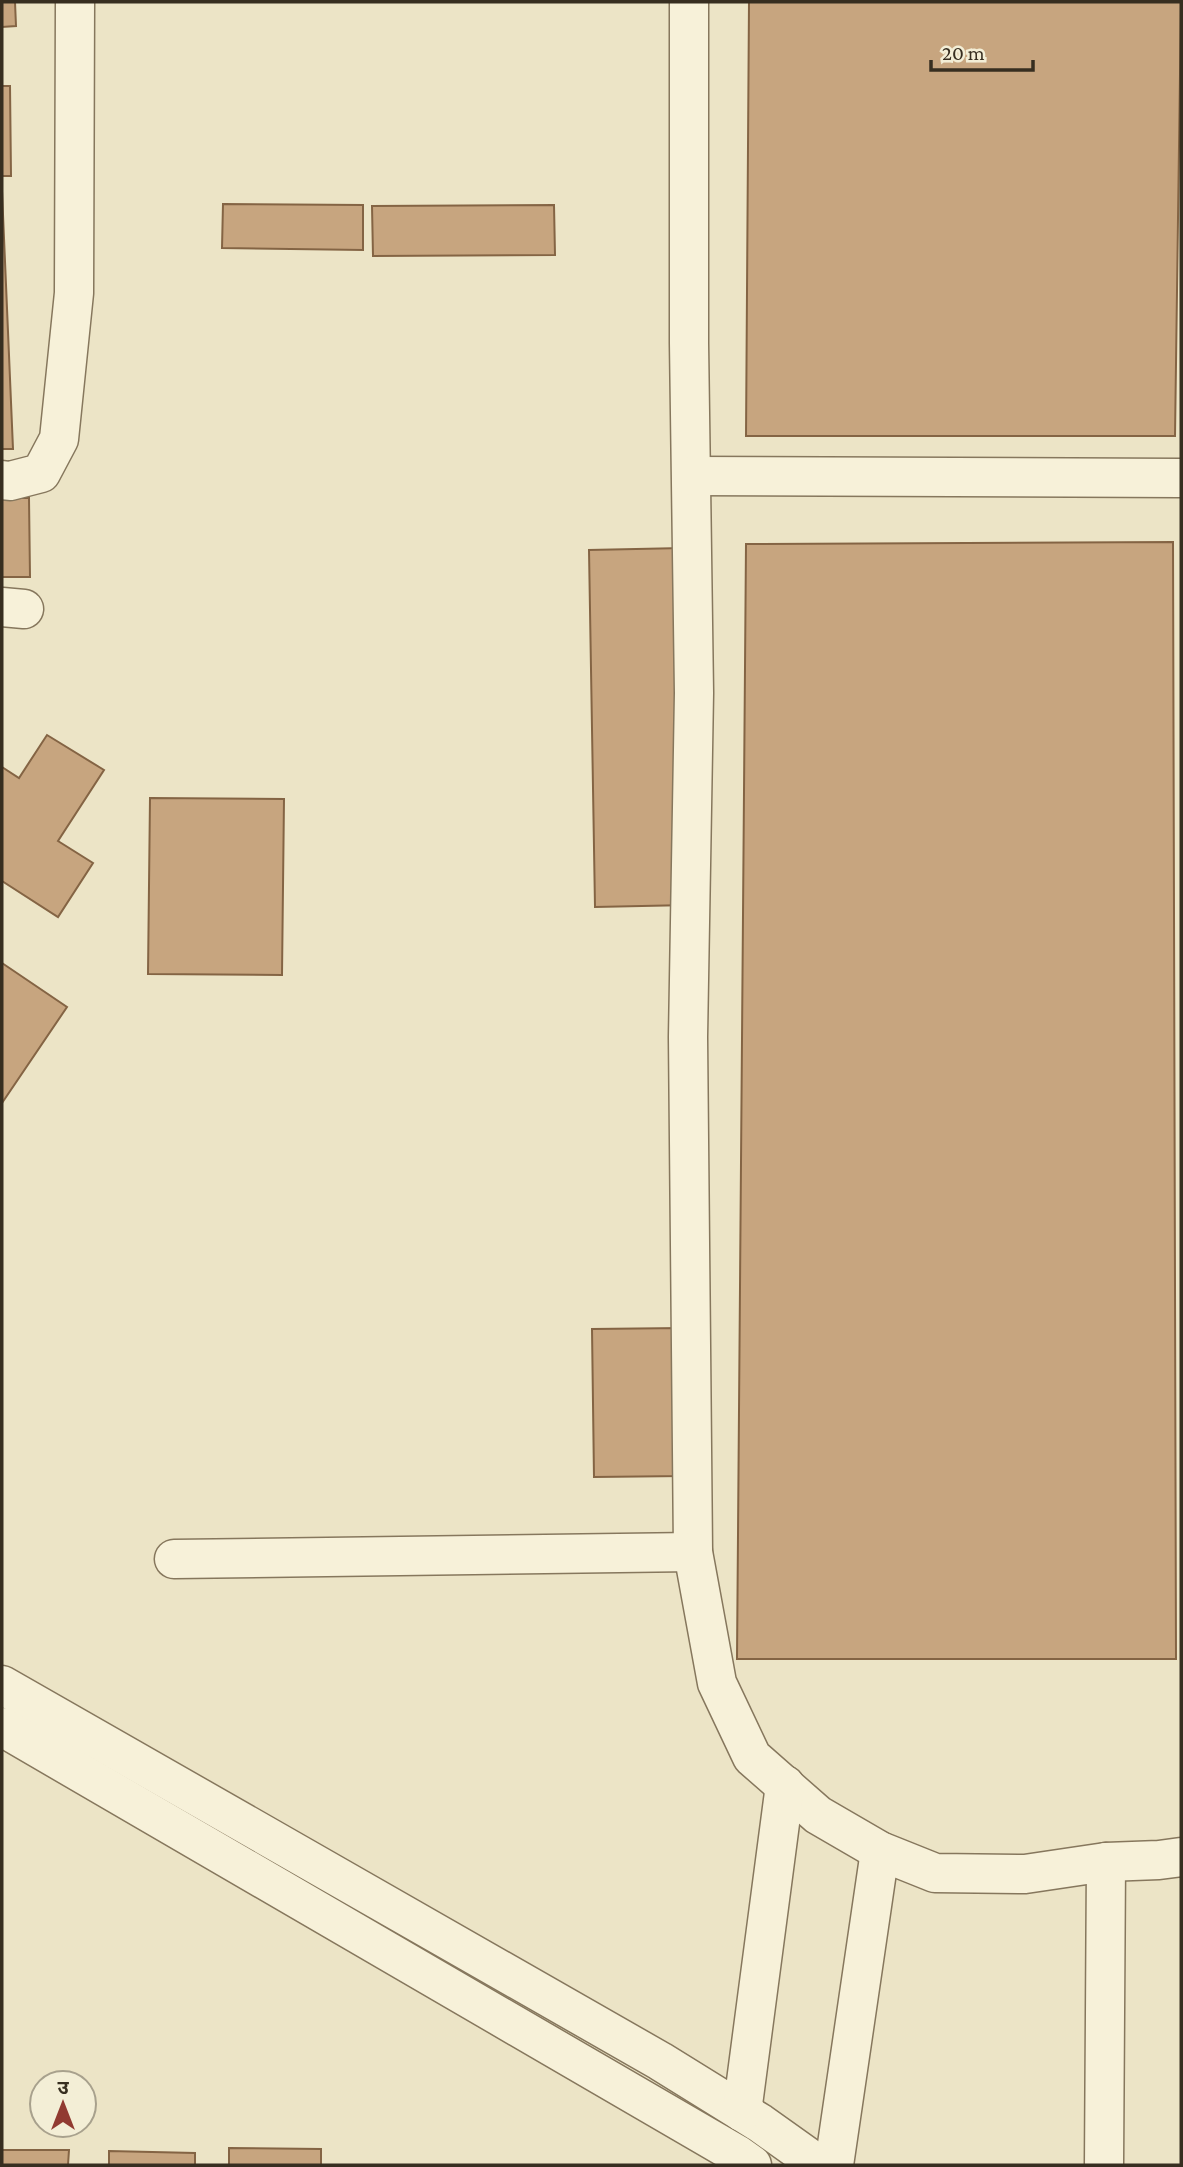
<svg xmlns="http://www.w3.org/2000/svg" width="1183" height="2167" font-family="'Crimson Pro','Noto Sans Devanagari',serif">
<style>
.building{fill:#c7a57f;stroke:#846444;stroke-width:2}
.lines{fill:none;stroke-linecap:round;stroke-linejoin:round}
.minor-casing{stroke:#86775d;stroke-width:41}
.minor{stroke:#f7f1d9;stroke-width:38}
</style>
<rect width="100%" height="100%" fill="#ece4c6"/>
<g class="building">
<polygon points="2,2 15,2 16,26 2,27"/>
<polygon points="749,2 1181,2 1175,436 746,436"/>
<polygon points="2,86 10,86 11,176 2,176"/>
<polygon points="2,191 13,449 2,449"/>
<polygon points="223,204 363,205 363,250 222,248"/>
<polygon points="554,205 555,255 373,256 372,206"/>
<polygon points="2,498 29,498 30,577 2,577"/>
<polygon points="1173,542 1176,1659 737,1659 746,544"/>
<polygon points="683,548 689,905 595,907 589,550"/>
<polygon points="47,735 104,770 58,841 93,863 58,917 2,881 2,767 19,778"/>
<polygon points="150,798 284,799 282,975 148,974"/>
<polygon points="2,963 67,1007 2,1103"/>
<polygon points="682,1328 684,1476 594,1477 592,1329"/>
<polygon points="229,2148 321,2149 321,2165 229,2165"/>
<polygon points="2,2150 69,2150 68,2165 2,2165"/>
<polygon points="109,2151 195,2153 195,2165 109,2165"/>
</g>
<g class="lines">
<g class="minor-casing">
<g id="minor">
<polyline points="689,2 689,343 694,693 688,1037 693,1552 717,1683 752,1757 818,1815 880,1851 935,1873 1025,1874 1106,1862 1159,1860 1181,1857"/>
<polyline points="692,476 1181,478"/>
<polyline points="2,480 10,481 41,473 59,439 74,293 75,2"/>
<polyline points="2,607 24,609"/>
<polyline points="174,1559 693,1552"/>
<polyline points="2,1685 660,2061 760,2123 819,2165"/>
<polyline points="2,1727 738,2155 752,2165"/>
<polyline points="742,2112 785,1785"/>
<polyline points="834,2165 880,1851"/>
<polyline points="1104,2165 1106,1862"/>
</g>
</g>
<use href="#minor" class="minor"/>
</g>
<rect width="1183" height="2167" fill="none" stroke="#372e20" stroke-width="7"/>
<g transform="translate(63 2104)"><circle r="33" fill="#f3eed6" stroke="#a8a18d" stroke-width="2"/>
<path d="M0-5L12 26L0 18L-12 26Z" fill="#913a31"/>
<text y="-10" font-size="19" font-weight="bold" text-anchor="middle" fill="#372e20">उ</text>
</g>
<path d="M931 60v10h102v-10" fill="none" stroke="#372e20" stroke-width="3.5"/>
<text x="942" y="60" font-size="21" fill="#372e20" stroke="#f3eed6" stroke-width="5" paint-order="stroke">20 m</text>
</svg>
